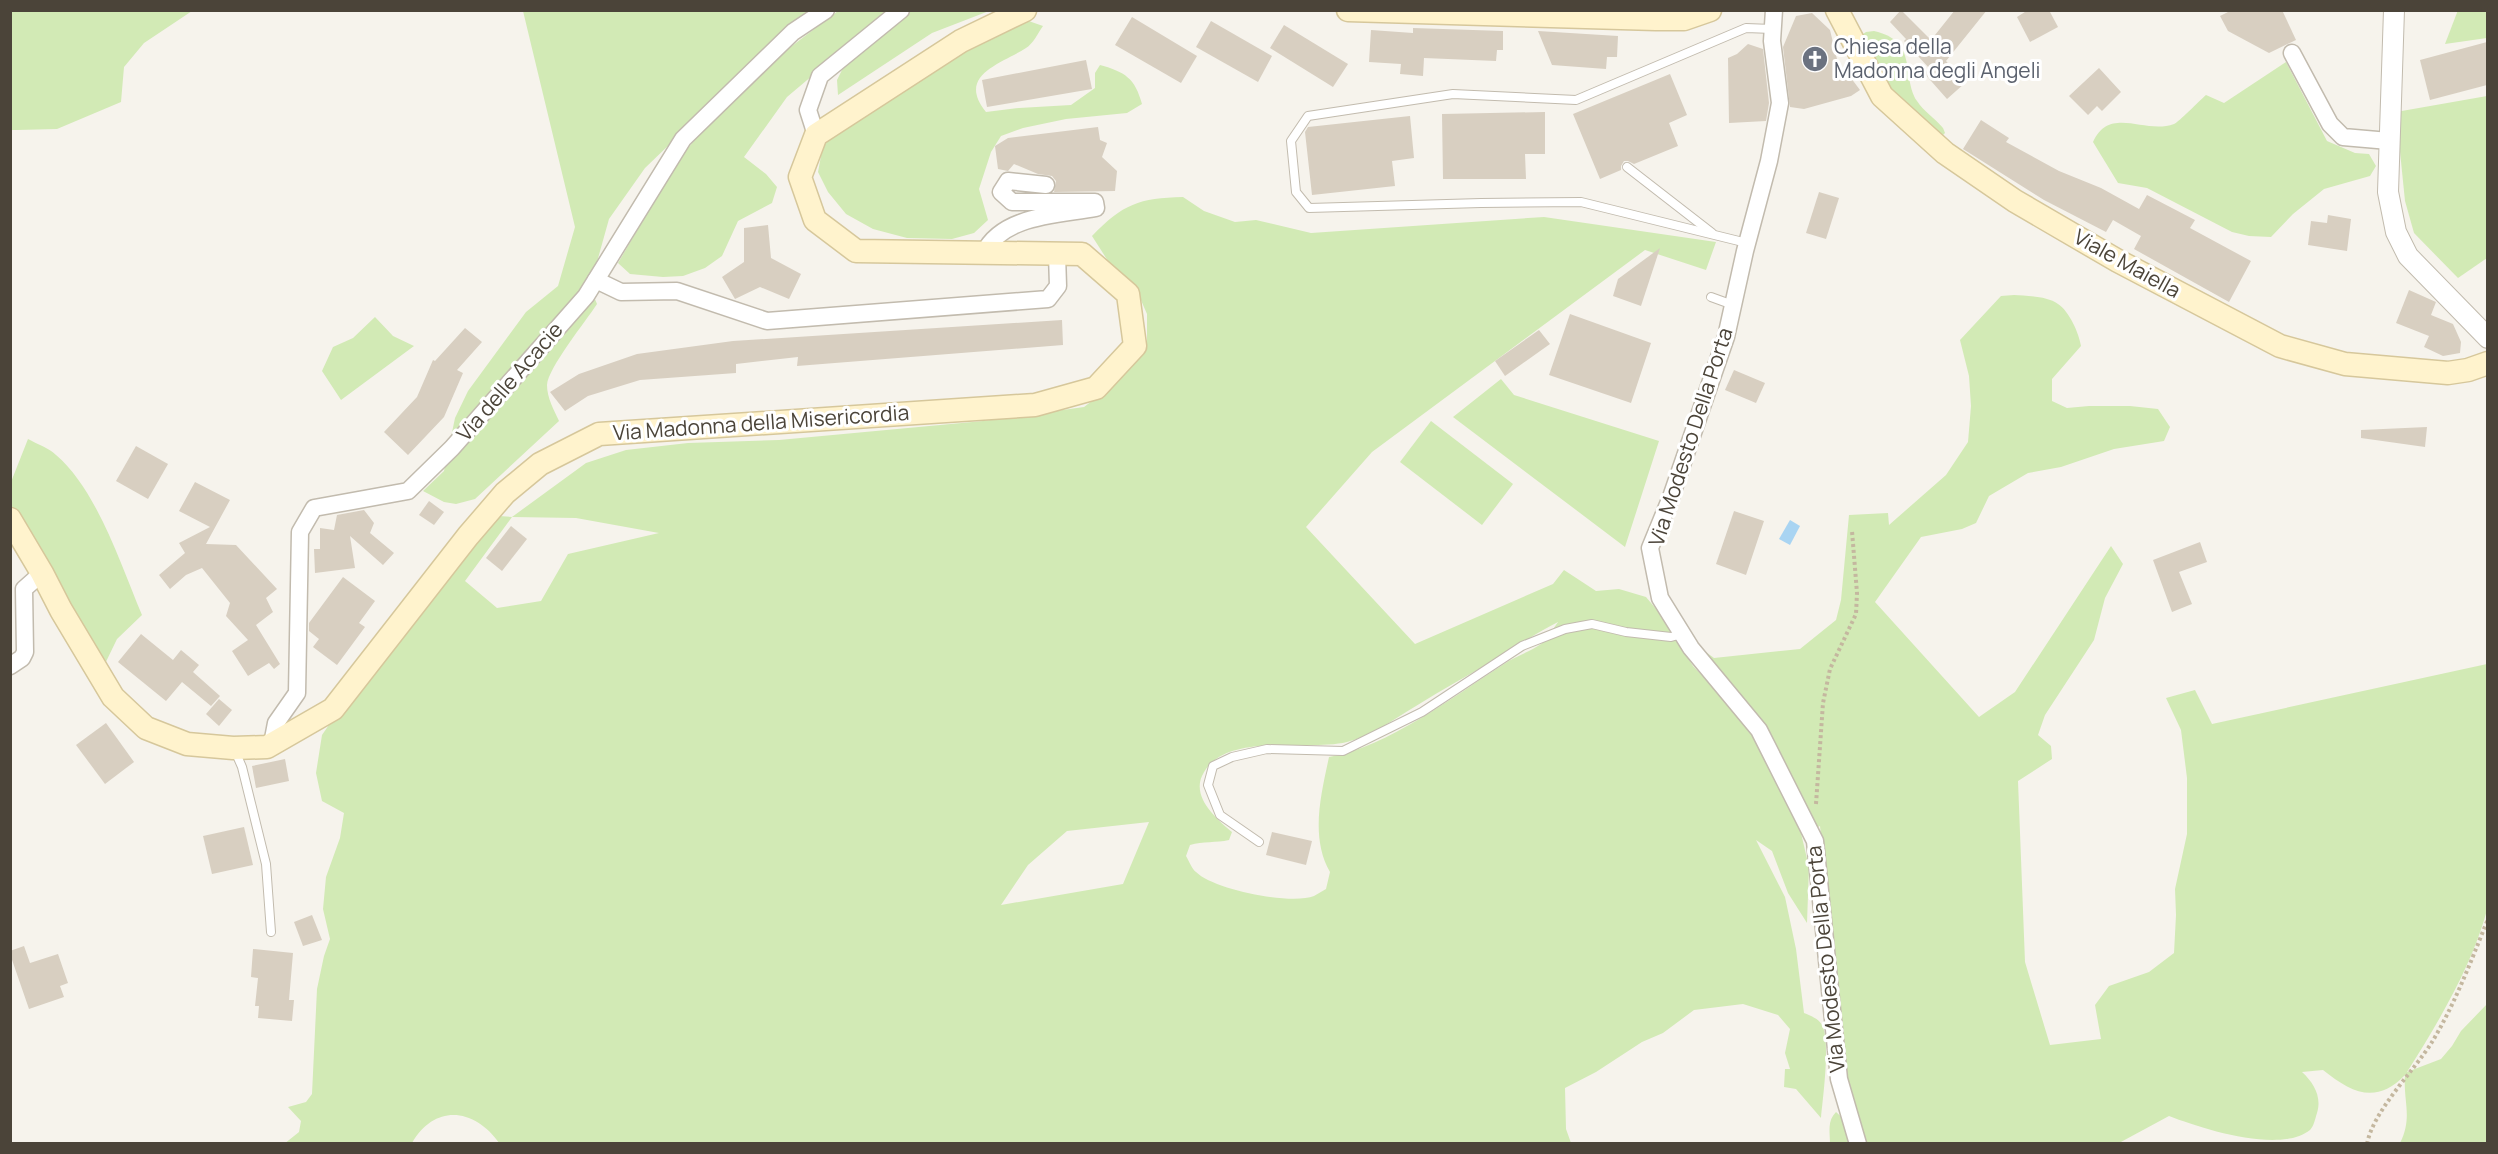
<svg xmlns="http://www.w3.org/2000/svg" width="2498" height="1154" font-family="Manrope,sans-serif">
<style>
.green{fill:#d2eab5;fill-rule:evenodd}
.water{fill:#a9d4f2}
.building{fill:#d8cfc1}
.lines{fill:none;stroke-linecap:round;stroke-linejoin:round}
.service-casing{stroke:#c2bbae;stroke-width:10}
.minor-casing{stroke:#c2bbae;stroke-width:19}
.tertiary-casing{stroke:#c2bbae;stroke-width:22}
.secondary-casing{stroke:#d6c79b;stroke-width:25}
.path{stroke:#c4b79f;stroke-width:4;stroke-dasharray:3 3;stroke-linecap:butt}
.service{stroke:#fff;stroke-width:8}
.minor{stroke:#fff;stroke-width:16}
.tertiary{stroke:#fff;stroke-width:20}
.secondary{stroke:#fff3cd;stroke-width:22}
.labels{text-anchor:middle;stroke-width:6;stroke-linejoin:round;paint-order:stroke}
.worship-label{font-size:21px;fill:#5b616d;stroke:#fff;text-anchor:start}
.street-label{font-size:21px;fill:#4b4439;stroke:#fff}
</style>
<rect width="100%" height="100%" fill="#f6f3ec"/>
<g class="green">
<polygon points="2458,10 2487,11 2487,38 2445,44"/>
<polygon points="10,11 11,10 192,11 144,43 124,67 121,102 57,129 17,130 11,130"/>
<path d="M523 11H808L645 168 609 219 590 287 597 304C586 321 548 368 547 385 547 398 554 410 559 421L475 499 456 504 444 502 423 491 444 471 455 418 468 391 526 312 558 286 575 227Z"/>
<polygon points="838,11 889,11 787,97 744,157 766,174 777,187 772,203 738,221 722,256 705,268 683,276 663,277 630,274 618,263 679,159 702,131 780,55"/>
<polygon points="903,11 989,11 932,33 838,95 837,80 842,70"/>
<path d="M1020 18 1043 26C1038 33 1033 44 1026 48 1001 64 956 75 986 112L1019 108 1071 105 1095 88V73L1100 65C1125 72 1135 78 1142 104L1127 113 1066 119 1023 128 1001 136 991 152 979 189 988 220 974 233 952 239 907 238 873 229 846 214 828 192 818 172 824 140 843 120Z"/>
<path d="M1874 31C1919 41 1901 76 1917 101 1923 111 1935 118 1943 128L1945 133 1940 138 1889 98 1856 39 1866 32Z"/>
<path d="M2286 62 2327 141 2355 153 2369 154 2376 166 2370 176 2324 189 2293 214 2271 237 2249 236 2232 232 2147 188 2118 183 2093 142C2110 105 2145 135 2174 124 2179 122 2199 101 2206 95L2224 103Z"/>
<polygon points="2487,96 2487,258 2458,278 2414,233 2405,201 2396,112"/>
<path d="M1183 197 1204 211 1235 222 1256 220 1311 233 1544 217 1716 242 1706 270 1645 250 1372 452 1306 527 1415 644 1553 584 1564 570 1596 591 1619 589 1646 597 1662 616 1693 666 1737 712 1769 757 1796 812 1809 867 1807 923 1788 893 1772 851 1756 840 1785 897 1796 949 1804 1013C1811 1016 1820 1019 1823 1027 1830 1046 1823 1096 1821 1118L1796 1089 1784 1087 1785 1069H1790L1785 1053 1790 1029 1778 1015 1743 1004 1694 1010 1663 1033 1642 1042 1596 1072 1565 1088 1566 1129 1571 1143 500 1144C475 1108 435 1103 412 1143L284 1144 299 1132 301 1121 288 1107 306 1102 312 1094 317 989 324 956 330 939 323 909 326 877 340 838 344 813 322 801 316 773 322 735 333 719 402 640 449 576 499 516 512 517 586 463 626 450 688 443 779 440 983 421 1084 407 1117 382 1137 360 1147 341V314L1137 291 1108 261 1092 236C1123 204 1139 198 1183 197ZM512 517 576 518 659 533 568 554 541 601 497 608 465 581ZM1558 622C1553 629 1547 639 1541 644 1530 652 1515 656 1504 664 1454 696 1388 747 1329 757 1321 795 1310 837 1330 872L1326 889C1322 891 1318 894 1314 896 1291 905 1214 890 1196 872 1192 869 1189 861 1186 856L1190 845C1203 841 1216 843 1229 840L1232 832C1217 819 1192 798 1202 776 1223 730 1307 752 1347 742 1372 736 1394 719 1416 706 1443 689 1471 674 1499 657 1518 645 1538 632 1558 622ZM1149 822 1123 884 1001 905 1028 865 1067 831Z"/>
<path d="M2014 295C2027 296 2047 296 2058 304 2069 311 2079 333 2081 346L2052 379V401L2067 408 2089 406H2130L2158 409 2170 427 2164 441 2114 449 2061 467 2028 473 1989 496 1976 523 1962 529 1921 537 1875 602 1979 717 2015 692 2111 546 2123 564 2105 598 2094 640 2045 715 2038 735 2051 746 2052 759 2018 781 2025 962 2050 1045 2101 1039 2095 1005 2109 986 2149 972 2174 953 2176 915 2175 889 2187 834V778L2181 730 2166 698 2195 690 2212 724 2487 664V910C2472 966 2438 1023 2407 1072L2441 1059 2452 1046 2461 1031 2487 1004V1143H2400C2413 1117 2403 1102 2405 1075 2376 1105 2352 1093 2323 1070L2302 1072C2314 1083 2322 1097 2317 1113 2315 1119 2314 1126 2310 1130 2280 1154 2203 1129 2169 1116L2119 1143H1864L1848 1091 1820 826 1814 829 1703 650 1714 658 1800 649 1836 620 1841 600 1849 515 1888 513 1889 525 1946 475 1968 442 1971 406 1969 376 1960 340 2001 296Z"/>
<polygon points="375,317 393,336 414,346 341,400 322,371 333,347 353,338"/>
<polygon points="1501,379 1514,395 1659,441 1625,547 1453,417"/>
<polygon points="1431,421 1513,484 1482,525 1400,462"/>
<path d="M28 439C37 444 49 448 56 455 97 490 121 565 142 615L117 639 102 670 11 510V482Z"/>
<path d="M1836 1112 1847 1122 1854 1143H1830C1830 1132 1827 1121 1836 1112Z"/>
</g>
<polygon class="water" points="1790,520 1800,526 1790,545 1779,539"/>
<g class="building">
<polygon points="1901,10 1931,40 1955,10 1987,10 1946,61 1965,83 1947,99 1924,73 1930,69 1904,41 1906,39 1890,22"/>
<polygon points="2028,10 2049,10 2058,27 2030,42 2017,17"/>
<polygon points="2232,10 2282,10 2296,40 2269,53 2228,31 2220,16"/>
<polygon points="1812,13 1830,30 1842,80 1851,78 1860,90 1851,96 1804,109 1790,107 1783,47 1796,16"/>
<polygon points="1132,17 1197,56 1181,83 1115,45"/>
<polygon points="1211,21 1272,56 1258,82 1196,47"/>
<polygon points="1284,25 1348,64 1333,87 1270,48"/>
<polygon points="1413,28 1503,31 1503,50 1497,50 1496,61 1424,58 1423,76 1400,74 1401,64 1369,62 1371,30 1413,33"/>
<polygon points="1538,31 1618,36 1617,57 1607,57 1606,69 1552,65"/>
<polygon points="2487,42 2487,85 2430,100 2420,60"/>
<polygon points="1748,44 1763,49 1769,103 1766,121 1729,123 1728,58 1737,54"/>
<polygon points="1086,60 1092,89 987,107 982,80"/>
<polygon points="2099,68 2121,92 2102,111 2097,106 2088,115 2069,96"/>
<polygon points="1670,74 1687,115 1669,123 1678,146 1634,164 1628,161 1624,161 1621,166 1621,170 1600,179 1573,114"/>
<polygon points="1545,112 1545,154 1525,154 1526,179 1443,179 1442,114"/>
<polygon points="1410,116 1414,158 1392,161 1395,186 1312,195 1305,132 1308,127"/>
<polygon points="1981,120 2009,138 2006,142 2059,171 2101,188 2139,209 2147,195 2195,220 2190,228 2251,261 2229,302 2134,249 2141,236 2113,220 2106,232 2044,200 1963,149"/>
<polygon points="1098,127 1100,140 1107,143 1102,157 1117,171 1115,191 1054,192 1056,181 1052,176 1038,174 1014,164 1008,171 998,169 995,146 1008,138"/>
<polygon points="1819,192 1839,198 1826,239 1806,233"/>
<polygon points="2328,215 2351,219 2347,251 2308,245 2311,221 2327,223"/>
<polygon points="768,225 771,258 801,274 789,299 760,287 735,299 722,277 744,262 744,228"/>
<polygon points="1660,248 1641,306 1613,296 1618,279"/>
<polygon points="2409,290 2436,302 2431,315 2453,324 2461,342 2460,353 2443,356 2424,347 2429,336 2396,323"/>
<polygon points="1570,314 1651,343 1631,403 1549,375"/>
<polygon points="1062,320 1063,345 797,366 798,357 736,364 736,373 640,380 588,396 565,411 550,392 579,374 637,354 733,341"/>
<polygon points="465,328 482,342 457,370 463,373 444,417 408,455 384,432 417,397 433,360 435,361"/>
<polygon points="1539,330 1550,344 1505,376 1495,361"/>
<polygon points="1734,370 1765,383 1756,403 1725,390"/>
<polygon points="2427,427 2425,447 2361,438 2361,430"/>
<polygon points="136,446 168,464 148,499 116,481"/>
<polygon points="195,482 230,500 206,544 236,545 277,589 266,598 273,612 256,625 280,664 274,669 269,663 248,676 232,651 248,640 226,616 230,603 202,568 186,575 170,589 159,575 185,553 179,543 210,527 179,511"/>
<polygon points="429,501 444,512 434,525 419,515"/>
<polygon points="364,510 374,523 370,533 394,553 383,565 350,536 355,568 315,573 314,549 320,549 320,528 334,530 337,515"/>
<polygon points="1734,511 1764,521 1746,575 1716,564"/>
<polygon points="511,526 527,539 502,571 486,558"/>
<polygon points="2200,542 2207,562 2179,572 2192,604 2172,612 2153,560"/>
<polygon points="343,577 375,601 359,623 365,627 337,665 313,647 319,639 309,631 309,623"/>
<polygon points="141,634 173,660 181,650 199,665 193,672 220,696 211,706 182,682 166,701 118,662"/>
<polygon points="219,699 232,710 219,726 206,714"/>
<polygon points="106,723 134,762 105,784 76,745"/>
<polygon points="285,759 289,781 256,788 252,766"/>
<polygon points="244,827 253,865 212,874 203,836"/>
<polygon points="1272,832 1312,841 1306,865 1266,855"/>
<polygon points="312,915 322,940 303,946 294,922"/>
<polygon points="24,946 30,963 58,954 68,983 60,986 64,997 29,1009 10,954 10,951"/>
<polygon points="253,949 293,953 289,1000 294,1000 292,1021 258,1018 259,1006 255,1006 258,978 251,977"/>
</g>
<g class="lines">
<g class="service-casing">
<g id="service">
<polyline points="1627,167 1712,233"/>
<polyline points="1747,243 1581,202 1481,203 1309,208 1296,192 1291,141 1308,116 1453,94 1576,100 1746,28 1772,29"/>
<polyline points="1711,297 1733,305"/>
<polyline points="235,751 242,767 266,864 271,932"/>
<polyline points="1259,842 1220,815 1208,785 1213,766 1232,757 1267,749 1343,751 1422,712 1522,646 1565,629 1592,624 1626,632 1671,637 1682,634"/>
</g>
</g>
<g class="minor-casing">
<g id="minor">
<polyline points="1774,10 1772,41 1780,103 1769,161 1745,251 1726,337 1671,497 1650,548 1660,598 1691,648 1759,730 1815,841 1839,1079 1858,1144"/>
<polyline points="2292,53 2330,124 2343,137 2389,141"/>
<polyline points="816,135 808,110 820,76 901,10"/>
<path d="M984 253C1002 215 1059 215 1096 208L1095 202H1012L1001 192 1008 181 1046 185"/>
<polyline points="596,280 621,292 677,291 767,321 1048,299 1058,286 1057,254"/>
<polyline points="10,666 22,658 25,652 24,589 42,573"/>
<polyline points="272,744 276,723 297,693 300,532 314,508 408,491 452,448 586,296 683,139 793,32 826,10"/>
</g>
</g>
<g class="tertiary-casing">
<polyline id="tertiary" points="2394,10 2388,192 2396,232 2408,256 2488,338"/>
</g>
<g class="secondary-casing">
<g id="secondary">
<polyline points="1348,10 1656,19 1684,19 1710,10"/>
<polyline points="1837,10 1882,96 1945,153 2015,201 2118,261 2280,346 2345,364 2448,373 2468,370 2488,363"/>
<polyline points="10,519 42,573 61,610 113,697 146,728 187,744 233,748 267,747 333,709 468,536 505,493 540,464 599,434 1035,405 1096,388 1135,346 1128,294 1082,254 856,251 815,220 800,177 816,135 961,41 1025,10"/>
</g>
</g>
<g class="path">
<polyline points="1816,804 1823,703 1830,669 1856,614 1857,593 1852,531"/>
<path d="M2367 1144C2373 1111 2414 1071 2432 1042 2455 1004 2471 961 2488 919"/>
</g>
<use href="#service" class="service"/>
<use href="#minor" class="minor"/>
<use href="#tertiary" class="tertiary"/>
<use href="#secondary" class="secondary"/>
</g>
<defs>
<g id="church-disc" transform="scale(1.35)"><circle r="9.5" fill="#6b7280" stroke="#fff"/><path d="M-1.2-6h2.4v3.5h3.3v2.4h-3.3V6h-2.4V-.1h-3.3v-2.4h3.3Z" fill="#fff"/></g>
</defs>
<g fill-rule="evenodd">
<use href="#church-disc" x="1815" y="59"/>
</g>
<g class="labels">
<g class="worship-label">
<text x="1834" y="54">Chiesa della<tspan x="1834" dy="24">Madonna degli Angeli</tspan></text>
</g>
<g class="street-label">
<text transform="translate(2127 264) rotate(29)" y="7">Viale Maiella</text>
<text transform="translate(510 382) rotate(-49)" y="7">Via delle Acacie</text>
<text transform="translate(761 423) rotate(-4)" y="7">Via Madonna della Misericordia</text>
<text transform="translate(1691 437) rotate(-72)" y="7">Via Modesto Della Porta</text>
<text transform="translate(1826 959) rotate(-96)" y="7">Via Modesto Della Porta</text>
</g>
</g>
<rect width="2498" height="1154" fill="none" stroke="#4b4439" stroke-width="24"/>
</svg>
